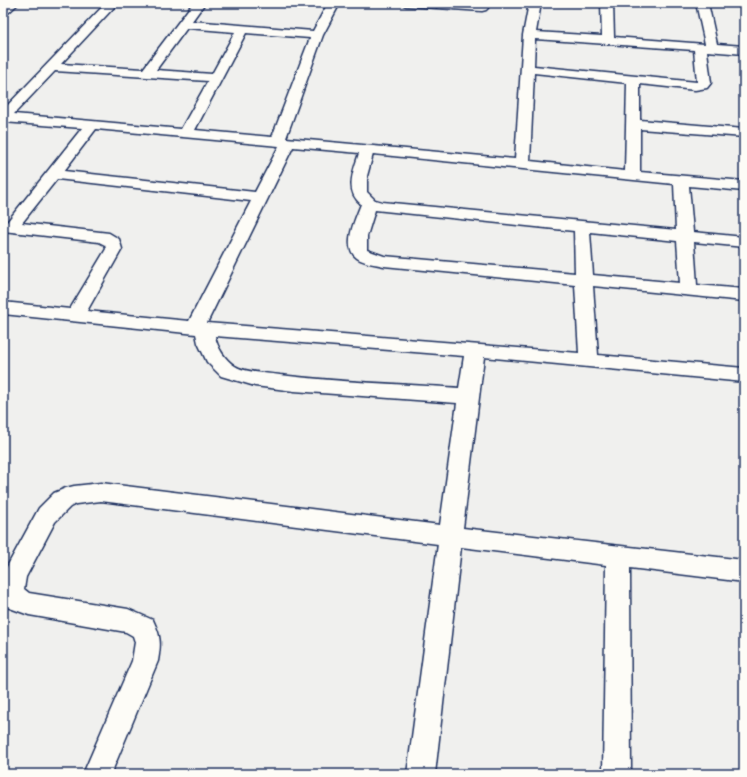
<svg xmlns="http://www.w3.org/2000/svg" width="747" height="777" font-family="'Architects Daughter',sans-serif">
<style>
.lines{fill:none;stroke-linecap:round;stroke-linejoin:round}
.minor-casing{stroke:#1b2f5e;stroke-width:3}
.minor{fill:#fdfcf7;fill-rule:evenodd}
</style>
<rect width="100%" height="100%" fill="#f0f0ee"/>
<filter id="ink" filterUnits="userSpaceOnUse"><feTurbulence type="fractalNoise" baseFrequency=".025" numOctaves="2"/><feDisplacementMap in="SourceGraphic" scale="8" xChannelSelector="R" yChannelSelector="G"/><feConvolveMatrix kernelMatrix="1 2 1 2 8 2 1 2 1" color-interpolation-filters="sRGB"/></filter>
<g filter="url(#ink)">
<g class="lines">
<g class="minor-casing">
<g id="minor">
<polygon points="6,3 19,3 7,14 3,15 3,6"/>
<path d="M106 3H118L61 64 143 69 193 3H205L192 21 313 31 328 3H340L323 35 286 138 515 159 523 35 529 3H541L536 32 602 36 601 3H613L614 37 705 44 696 3H708L717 44 744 46V54L707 51 711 83 707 88 695 90 640 84V120L744 129V137L640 129V172L744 181V191L689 186 693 232 744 237V247L694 242 697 285 744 289V301L593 286 598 355 744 368V382L484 357 463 528 744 560V582L630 568 631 774H603L606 565 461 547 435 774H407L438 544 101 501 76 504 70 507 55 522 26 577 24 589 29 593 128 609 153 620C161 637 161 643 158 661L111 774H83L132 661 135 642 133 636 126 632 29 615 7 607 3 597V574L39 508 54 493 66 488 74 486 101 483 440 525 457 403 294 391 255 386 221 376 207 362 198 343 196 334 3 314V302L70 309 106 249 105 245 99 242 3 231V221L7 222 82 128 3 122V110ZM187 28 235 32 212 74 156 70ZM246 33 310 38 272 137 195 130ZM535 39 694 50 697 82 534 66ZM55 71 208 81 181 129 14 114ZM534 73 627 83 625 171 530 161ZM96 129 279 146 255 192 64 171ZM293 147 359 153C354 170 344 191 361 204 356 218 341 246 357 258 364 263 375 264 384 266L575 285 579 353 207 323ZM373 154 674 184 676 230 382 202 375 200 367 192V176ZM57 179 251 201 189 321 87 311 122 249 119 239 109 233 22 223ZM375 210 574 231 575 273 384 256 367 250V236ZM590 232 677 241 680 283 593 275ZM215 336 464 356 459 388C400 384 339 382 280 375 267 373 246 373 235 366 225 360 217 347 215 336Z"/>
<path d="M400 3C427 3 461 0 486 6L488 8 486 10 482 11 406 6Z"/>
</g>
</g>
<use href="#minor" class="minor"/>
</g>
</g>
<rect width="747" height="777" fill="none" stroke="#fdfcf7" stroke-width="16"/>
<rect x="8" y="8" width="731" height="761" fill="none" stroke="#1b2f5e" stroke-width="1.5" filter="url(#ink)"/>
</svg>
